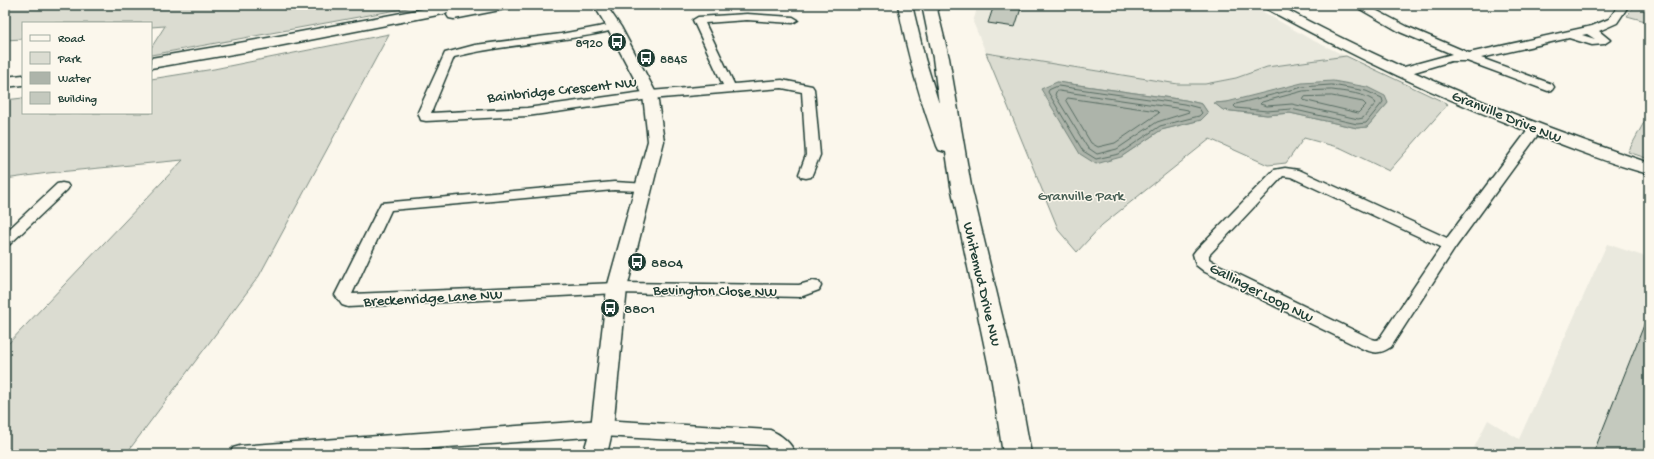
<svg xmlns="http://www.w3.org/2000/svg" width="1654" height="459" font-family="'Gochi Hand',sans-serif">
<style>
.built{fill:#eae9de}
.green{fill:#dbdcd1;stroke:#7d8c82;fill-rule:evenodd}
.water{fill:#adb4aa;stroke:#74847b}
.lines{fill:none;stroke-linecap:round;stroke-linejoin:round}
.shore{stroke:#586d63;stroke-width:1}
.building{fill:#c4c9be;stroke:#1f3d34}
.minor-casing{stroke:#1f3d34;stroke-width:3}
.tertiary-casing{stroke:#1f3d34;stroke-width:3}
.secondary-casing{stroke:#1f3d34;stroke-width:3}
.minor{fill:#fbf7ec;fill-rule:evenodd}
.tertiary{fill:#fbf7ec;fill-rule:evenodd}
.secondary{fill:#fbf7ec;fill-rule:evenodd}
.labels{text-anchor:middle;stroke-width:3;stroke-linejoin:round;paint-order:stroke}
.far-poi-label{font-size:13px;fill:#1f3d34;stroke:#fbf7ec;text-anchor:end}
.street-label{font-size:15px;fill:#1f3d34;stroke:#fbf7ec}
.park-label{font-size:15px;fill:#455d53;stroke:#fbf7ec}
.poi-label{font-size:15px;fill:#1f3d34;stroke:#fbf7ec;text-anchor:start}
</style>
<rect width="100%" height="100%" fill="#fbf7ec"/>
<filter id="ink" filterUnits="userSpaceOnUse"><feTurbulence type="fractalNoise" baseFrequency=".025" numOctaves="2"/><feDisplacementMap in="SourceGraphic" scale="8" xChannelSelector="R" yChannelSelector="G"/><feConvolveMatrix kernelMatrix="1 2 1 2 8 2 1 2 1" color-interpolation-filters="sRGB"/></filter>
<g filter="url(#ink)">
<g class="built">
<polygon points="978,5 1251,5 1310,39 1346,56 1267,67 1236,78 1205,84 1178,84 986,53 973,22"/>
<polygon points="1607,244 1649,258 1649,454 1471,454 1488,420 1519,439"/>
</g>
<g class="green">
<polygon points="5,5 424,5 151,55 151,48 165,26 151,27 151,23 23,23 23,39 5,40"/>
<polygon points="1635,5 1649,5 1649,22 1627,16"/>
<polygon points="389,34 259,276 126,454 5,454 5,347 183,160 48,173 5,179 5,100 23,98 23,113 151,113 151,79 214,69"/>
<path d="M986 53 1178 84H1205L1236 78 1267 67 1346 56 1448 104 1389 171 1341 148 1304 138 1286 163 1268 165 1210 139 1102 225 1077 252 1059 231ZM1057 82 1185 100 1202 104 1208 113 1201 120 1161 130 1121 157ZM1227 102 1388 103 1367 127 1357 128 1290 113 1267 115 1223 110 1215 103Z"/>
<polygon points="1649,113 1649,159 1628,152"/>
</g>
<g class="water">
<polygon points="1333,81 1367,87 1385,96 1388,103 1367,127 1357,128 1290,113 1267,115 1223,110 1214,103 1227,102 1302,83"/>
<polygon points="1057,82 1185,100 1202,104 1208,113 1201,120 1161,130 1121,157 1096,164 1080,154 1041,89"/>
</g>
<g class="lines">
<g class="shore">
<polygon points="1332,85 1366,91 1382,98 1383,102 1366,123 1357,124 1291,109 1267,111 1236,108 1234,106 1236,104 1303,87"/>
<polygon points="1058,86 1184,104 1199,108 1202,113 1199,116 1160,126 1119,154 1096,159 1083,151 1048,92 1049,90"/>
<path d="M1332 90C1345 92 1367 93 1376 103L1363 118 1358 119 1292 104 1267 106 1260 104 1262 102 1303 91Z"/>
<polygon points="1059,91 1183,109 1188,110 1189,112 1157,122 1117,149 1097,154 1087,147 1055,95 1056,92"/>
<polygon points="1332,96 1363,102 1366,105 1358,113 1303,100 1305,97"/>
<polygon points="1068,98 1157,111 1159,113 1115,143 1098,147 1091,143 1066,101"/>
</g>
</g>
<g class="building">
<polygon points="994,5 1022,5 1015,27 988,23"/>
<polygon points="1648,315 1649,454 1593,454"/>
</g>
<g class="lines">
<g class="minor-casing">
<g id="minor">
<path d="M1353 5H1366L1408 27 1469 53 1592 26 1609 19 1619 5H1629L1617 23 1599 31 1610 40 1604 44 1592 45 1569 38 1481 58 1552 84 1554 87 1552 90 1548 91 1467 61H1451L1401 76 1397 75 1395 72 1397 69 1452 54 1400 32ZM1587 34 1595 39 1582 35Z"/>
<path d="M747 14 793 17 798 20 793 23 747 20 705 23 734 84 782 80 812 86 814 89 820 155 811 177 806 178 801 177 799 174 806 155 802 92 782 88 650 99 527 116 426 121 421 120 418 112 445 53 475 45 561 34 614 24 618 25 619 27 618 29C564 43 507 43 454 57L431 113 527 108 650 91 723 85 693 20 698 17Z"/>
<path d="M1536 125 1541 126 1542 129 1455 248 1391 347C1378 355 1374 353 1361 348L1205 272 1196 265 1193 254 1196 250 1274 170 1285 168 1299 170 1447 238 1531 126ZM1283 176 1291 177 1441 247 1379 339 1376 340 1372 339 1217 264 1209 259V255Z"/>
<polygon points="614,182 648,184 650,187 648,190 643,191 614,190 391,210 352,294 617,283 799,285 813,281 819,282 821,286 819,290 800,297 617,293 348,307 342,305 335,295 381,203"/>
<polygon points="62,183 67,184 69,187 67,190 10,244 5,246 5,233 57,184"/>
<path d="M602 420 770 430C780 434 792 443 795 454H774L765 445 602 436 349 454H230L233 448 240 446Z"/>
</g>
</g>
<g class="tertiary-casing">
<g id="tertiary">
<polygon points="594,5 606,5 621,27 657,95 664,141 627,288 613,428 607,454 583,454 591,428 607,288 648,141 643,95 607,27"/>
<path d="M1263 5H1278C1397 70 1521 120 1649 163V174C1610 164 1572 148 1534 134 1441 98 1352 56 1265 8Z"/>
</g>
</g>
<g class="secondary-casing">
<g id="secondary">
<polygon points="444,5 474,5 473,7 482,5 512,5 510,8 505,9 454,19 449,18 447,15 448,13 268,48 151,68 151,58 268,38"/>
<path d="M898 5H912L925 59 939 104 933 58 922 5H936L949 58 971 186 1018 382 1031 454H1003L992 382 951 186 946 152 939 150 937 146C920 100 907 53 898 5Z"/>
<polygon points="23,75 23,85 5,87 5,77"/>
</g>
</g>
<use href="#minor" class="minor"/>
<use href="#tertiary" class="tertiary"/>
<use href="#secondary" class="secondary"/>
</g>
</g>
<defs>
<g id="bus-disc" transform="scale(1)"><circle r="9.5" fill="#1f3d34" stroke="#fbf7ec"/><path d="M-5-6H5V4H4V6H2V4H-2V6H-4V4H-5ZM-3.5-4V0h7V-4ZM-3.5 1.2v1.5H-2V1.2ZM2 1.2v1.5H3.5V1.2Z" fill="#fff"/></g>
</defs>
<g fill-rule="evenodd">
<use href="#bus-disc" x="617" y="42"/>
<use href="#bus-disc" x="646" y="58"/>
<use href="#bus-disc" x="637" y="262"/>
<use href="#bus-disc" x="610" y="308"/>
</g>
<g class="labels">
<g class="far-poi-label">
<text x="603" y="47">8920</text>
<text x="660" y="63" text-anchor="start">8845</text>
</g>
<g class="street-label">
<text transform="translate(562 89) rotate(-6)" y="5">Bainbridge Crescent NW</text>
<text transform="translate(1507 116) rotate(22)" y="5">Granville Drive NW</text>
<text transform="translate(983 284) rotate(77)" y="5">Whitemud Drive NW</text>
<text transform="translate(715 290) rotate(1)" y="5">Bevington Close NW</text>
<text transform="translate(1262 292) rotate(27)" y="5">Gallinger Loop NW</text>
<text transform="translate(433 297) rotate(-3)" y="5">Breckenridge Lane NW</text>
</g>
<g class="park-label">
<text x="1081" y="200">Granville Park</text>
</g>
<g class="poi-label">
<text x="651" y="267">8804</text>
<text x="624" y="313">8801</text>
</g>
</g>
<rect width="1654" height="459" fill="none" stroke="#fbf7ec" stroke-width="20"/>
<rect x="10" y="10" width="1634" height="439" fill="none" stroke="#1f3d34" stroke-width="1.5" filter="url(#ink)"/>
<rect x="22" y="22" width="130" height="92" fill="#fbf7ec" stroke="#a3ada2"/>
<rect x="30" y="35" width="20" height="6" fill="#fbf7ec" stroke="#a3ada2"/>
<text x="58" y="42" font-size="12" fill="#1f3d34">Road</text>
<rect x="30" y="52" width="20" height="12" fill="#dbdcd1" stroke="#a3ada2"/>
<text x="58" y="62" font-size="12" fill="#1f3d34">Park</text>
<rect x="30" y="72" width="20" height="12" fill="#adb4aa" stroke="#a3ada2"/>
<text x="58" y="82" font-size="12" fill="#1f3d34">Water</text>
<rect x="30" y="92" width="20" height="12" fill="#c4c9be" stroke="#a3ada2"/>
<text x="58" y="102" font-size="12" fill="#1f3d34">Building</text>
</svg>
